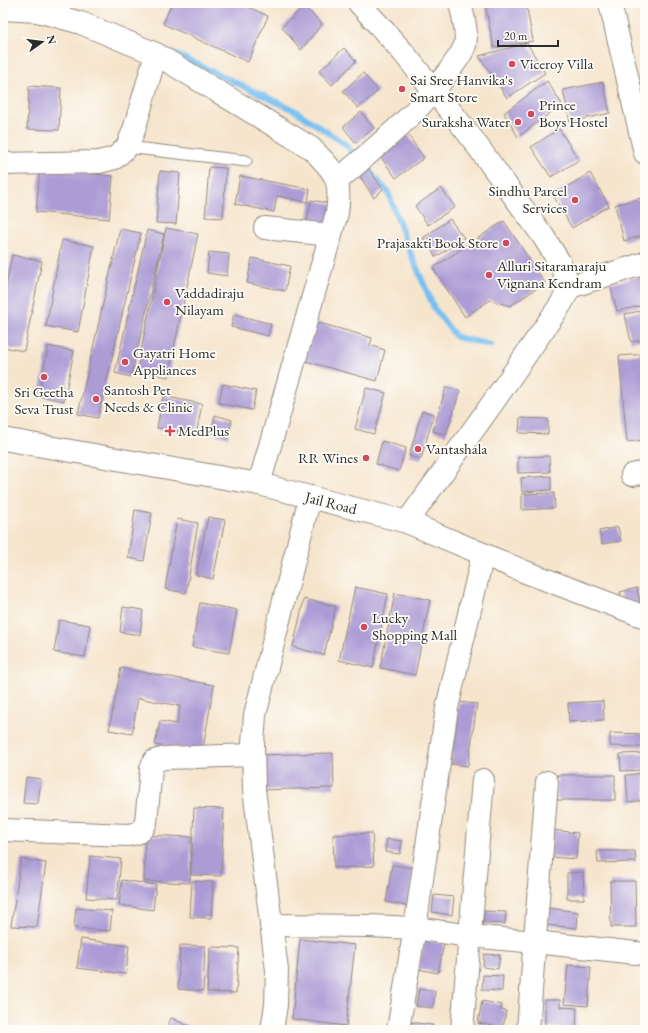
<svg xmlns="http://www.w3.org/2000/svg" width="648" height="1033" font-family="'EB Garamond',serif">
<style>
.lines{fill:none;stroke-linecap:round;stroke-linejoin:round}
.stream{stroke:#77c0f0;stroke-width:6}
.building{fill:#ac9bd5}
.service-casing{stroke:#90887c;stroke-width:13}
.minor-casing{stroke:#90887c;stroke-width:24}
.tertiary-casing{stroke:#90887c;stroke-width:24}
.service{stroke:#fff;stroke-width:11}
.minor{stroke:#fff;stroke-width:22}
.tertiary{stroke:#fff;stroke-width:22}
.poi-dot{fill:#d1495b;stroke:#fdfcf7;stroke-width:1.5}
.labels{text-anchor:middle;stroke-width:3.5;stroke-linejoin:round;paint-order:stroke}
.poi-label{font-size:15px;fill:#2b2b2b;stroke:#fdfcf7;text-anchor:start}
.street-label{font-size:15px;fill:#2b2b2b;stroke:#fdfcf7}
</style>
<rect width="100%" height="100%" fill="#fdfcf7"/>
<filter id="ink" filterUnits="userSpaceOnUse"><feTurbulence type="fractalNoise" baseFrequency=".025" numOctaves="2"/><feDisplacementMap in="SourceGraphic" scale="8" xChannelSelector="R" yChannelSelector="G"/><feConvolveMatrix kernelMatrix="1 2 1 2 8 2 1 2 1" color-interpolation-filters="sRGB"/></filter>
<filter id="wash" filterUnits="userSpaceOnUse"><feTurbulence type="fractalNoise" baseFrequency=".012" numOctaves="4" result="noise"/><feDisplacementMap in="SourceGraphic" scale="16" xChannelSelector="R" yChannelSelector="G"/><feGaussianBlur stdDeviation="0.9" result="paint"/><feColorMatrix in="noise" values="0 0 0 0 0 0 0 0 0 0 0 0 0 0 0 0 0 1.4 0 .05"/><feComposite in="paint" operator="in"/></filter>
<g filter="url(#wash)">
<rect width="100%" height="100%" fill="#f6e5cd"/>
<g class="lines">
<g class="stream">
<polyline points="175,54 294,110 345,144 358,159"/>
<polyline points="368,170 388,192 408,247 434,308 456,337 491,345"/>
</g>
</g>
<g id="blocks">
<g class="building">
<polygon points="172,3 240,3 268,16 248,62 163,24"/>
<polygon points="498,3 526,3 533,41 494,48 485,5"/>
<polygon points="620,3 642,3 643,6 621,9"/>
<polygon points="304,6 322,24 301,50 282,27"/>
<polygon points="527,43 545,73 507,98 479,56"/>
<polygon points="344,48 356,61 332,85 319,71"/>
<polygon points="645,52 645,70 644,70 642,53"/>
<polygon points="363,73 378,91 358,108 343,91"/>
<polygon points="547,81 562,104 518,137 504,113"/>
<polygon points="603,82 610,113 570,122 563,90"/>
<polygon points="29,86 61,88 59,130 27,129"/>
<polygon points="361,112 374,128 356,143 343,127"/>
<polygon points="559,129 579,160 551,177 531,147"/>
<polygon points="408,135 424,158 396,178 380,156"/>
<polygon points="209,167 226,168 223,218 205,217"/>
<polygon points="40,168 113,176 109,219 36,212"/>
<polygon points="369,169 383,189 374,198 359,175"/>
<polygon points="160,171 180,173 176,224 156,223"/>
<polygon points="590,173 609,206 572,228 553,195"/>
<polygon points="240,176 310,189 308,202 277,196 274,212 235,204"/>
<polygon points="441,188 455,207 428,225 415,206"/>
<polygon points="641,198 645,212 645,235 624,241 615,205"/>
<polygon points="311,200 333,204 329,226 307,222"/>
<polygon points="450,219 464,238 436,257 423,238"/>
<polygon points="504,221 545,283 510,306 490,300 465,317 433,268"/>
<polygon points="166,228 198,234 168,377 137,370"/>
<polygon points="120,229 141,233 98,418 78,414"/>
<polygon points="147,230 164,234 131,377 115,373"/>
<polygon points="62,240 94,246 78,332 46,326"/>
<polygon points="209,252 229,254 227,276 207,273"/>
<polygon points="12,255 42,261 24,351 3,347 3,300"/>
<polygon points="252,258 290,266 285,291 247,283"/>
<polygon points="645,275 645,305 617,311 610,284"/>
<polygon points="645,310 645,339 631,342 625,314"/>
<polygon points="234,314 271,324 268,336 231,327"/>
<polygon points="316,322 372,338 370,345 385,350 377,381 305,361"/>
<polygon points="48,346 74,351 64,401 39,396"/>
<polygon points="645,354 645,440 627,442 619,356"/>
<polygon points="223,384 256,391 252,410 219,403"/>
<polygon points="446,387 460,391 446,435 433,431"/>
<polygon points="366,388 386,393 374,434 355,429"/>
<polygon points="163,396 202,404 196,435 157,428"/>
<polygon points="422,411 434,414 421,459 409,456"/>
<polygon points="215,415 232,420 228,438 211,433"/>
<polygon points="520,418 548,419 548,434 519,433"/>
<polygon points="382,441 406,448 399,471 376,464"/>
<polygon points="549,456 550,472 518,473 518,457"/>
<polygon points="551,476 551,490 522,492 521,478"/>
<polygon points="554,493 555,508 522,510 522,494"/>
<polygon points="135,510 152,513 144,561 128,558"/>
<polygon points="208,517 225,520 213,579 196,575"/>
<polygon points="177,519 198,523 186,593 165,589"/>
<polygon points="618,527 621,541 602,544 599,531"/>
<polygon points="355,587 388,594 373,668 339,660"/>
<polygon points="637,588 640,603 623,606 620,592"/>
<polygon points="395,593 430,600 415,675 380,668"/>
<polygon points="304,599 336,606 324,655 293,647"/>
<polygon points="200,603 237,610 229,653 192,647"/>
<polygon points="123,607 143,610 140,635 120,632"/>
<polygon points="59,620 90,625 85,657 54,652"/>
<polygon points="121,668 214,685 202,754 155,745 160,721 177,724 180,706 138,698 132,734 109,730"/>
<polygon points="603,701 604,720 569,722 568,703"/>
<polygon points="459,702 477,704 468,766 451,764"/>
<polygon points="610,733 644,734 643,747 610,746"/>
<polygon points="333,753 334,788 258,790 257,755"/>
<polygon points="645,753 645,770 621,771 620,754"/>
<polygon points="645,773 645,800 628,802 626,775"/>
<rect x="557" y="775" width="58" height="25"/>
<polygon points="26,777 41,779 38,804 23,803"/>
<polygon points="194,808 224,809 221,876 191,875"/>
<polygon points="552,830 578,833 576,859 550,857"/>
<polygon points="372,833 374,866 334,868 333,835"/>
<polygon points="145,835 191,837 190,883 144,881"/>
<polygon points="387,839 402,841 400,854 385,852"/>
<polygon points="597,851 635,851 636,862 598,863"/>
<polygon points="90,856 121,859 117,900 86,898"/>
<polygon points="21,859 46,863 37,927 11,926"/>
<polygon points="392,865 414,868 408,906 386,902"/>
<polygon points="583,872 584,899 567,899 567,873"/>
<polygon points="122,880 156,885 153,910 119,905"/>
<polygon points="192,881 213,882 211,918 190,917"/>
<polygon points="610,881 635,881 636,927 611,927"/>
<polygon points="434,895 454,897 452,915 432,912"/>
<polygon points="76,908 112,911 110,931 74,928"/>
<polygon points="549,908 578,912 577,928 547,925"/>
<polygon points="484,911 506,912 505,924 483,923"/>
<polygon points="81,939 129,946 126,974 77,968"/>
<polygon points="300,939 355,945 346,1026 292,1019"/>
<polygon points="425,940 444,944 438,973 418,969"/>
<polygon points="180,945 205,946 203,991 178,989"/>
<polygon points="210,947 239,948 236,993 207,992"/>
<polygon points="484,954 500,955 498,969 483,967"/>
<polygon points="568,965 591,967 588,1006 564,1004"/>
<polygon points="483,975 503,976 502,991 482,990"/>
<polygon points="419,989 435,991 433,1008 416,1006"/>
<polygon points="545,1000 560,1000 560,1007 577,1008 576,1028 545,1027"/>
<polygon points="482,1001 502,1005 501,1010 506,1011 503,1028 478,1023"/>
<polygon points="171,1018 198,1030 166,1030"/>
<polygon points="409,1022 433,1025 432,1030 407,1030"/>
</g>
</g>
</g>
<g filter="url(#ink)">
<use href="#blocks" fill-opacity="0" stroke="#90887c" stroke-width="1"/>
<g class="lines">
<g class="service-casing">
<polyline id="service" points="127,147 246,161"/>
</g>
<g class="minor-casing">
<g id="minor">
<polyline points="359,3 402,51 468,133 543,236 560,263 570,287 561,304 494,401 407,522"/>
<polyline points="610,3 645,153"/>
<path d="M3 9 37 11 81 23 156 54 311 148C335 172 342 178 337 213L259 484"/>
<polyline points="3,164 99,162 115,158 127,147 134,130 156,54"/>
<path d="M338 180C377 146 418 114 449 71 454 63 462 55 465 45 468 33 463 16 460 3"/>
<polyline points="265,228 331,235"/>
<polyline points="570,287 645,263"/>
<polyline points="632,475 645,472"/>
<path d="M3 830 127 835C138 834 142 832 146 822L151 769 154 761 165 758 253 755"/>
<polyline points="271,925 368,926 415,928 470,936 535,942 645,954"/>
<polyline points="272,1030 276,1005 277,970 254,789 253,744 255,715 310,497"/>
<polyline points="398,1030 415,928 447,708 483,554"/>
<polyline points="462,1030 483,780"/>
<polyline points="528,1030 547,782"/>
</g>
</g>
<g class="tertiary-casing">
<polyline id="tertiary" points="3,439 259,484 407,522 523,571 645,617"/>
</g>
<use href="#service" class="service"/>
<use href="#minor" class="minor"/>
<use href="#tertiary" class="tertiary"/>
</g>
</g>
<g class="poi-dot">
<circle cx="512" cy="64" r="4"/>
<circle cx="402" cy="89" r="4"/>
<circle cx="531" cy="114" r="4"/>
<circle cx="518" cy="122" r="4"/>
<circle cx="575" cy="200" r="4"/>
<circle cx="506" cy="243" r="4"/>
<circle cx="489" cy="275" r="4"/>
<circle cx="167" cy="302" r="4"/>
<circle cx="125" cy="362" r="4"/>
<circle cx="44" cy="377" r="4"/>
<circle cx="96" cy="399" r="4"/>
<path d="M168 425h4v4h4v4h-4v4h-4v-4h-4v-4h4z"/>
<circle cx="418" cy="449" r="4"/>
<circle cx="366" cy="458" r="4"/>
<circle cx="364" cy="627" r="4"/>
</g>
<g class="labels">
<g class="poi-label">
<text x="520" y="69">Viceroy Villa</text>
<text x="410" y="85">Sai Sree Hanvika's<tspan x="410" dy="17">Smart Store</tspan></text>
<text x="539" y="110">Prince<tspan x="539" dy="17">Boys Hostel</tspan></text>
<text x="510" y="127" text-anchor="end">Suraksha Water</text>
<text x="567" y="196" text-anchor="end">Sindhu Parcel<tspan x="567" dy="17">Services</tspan></text>
<text x="498" y="248" text-anchor="end">Prajasakti Book Store</text>
<text x="497" y="271">Alluri Sitaramaraju<tspan x="497" dy="17">Vignana Kendram</tspan></text>
<text x="175" y="298">Vaddadiraju<tspan x="175" dy="17">Nilayam</tspan></text>
<text x="133" y="358">Gayatri Home<tspan x="133" dy="17">Appliances</tspan></text>
<text x="104" y="395">Santosh Pet<tspan x="104" dy="17">Needs &amp; Clinic</tspan></text>
<text x="44" y="397" text-anchor="middle">Sri Geetha<tspan x="44" dy="17">Seva Trust</tspan></text>
<text x="178" y="436">MedPlus</text>
<text x="426" y="454">Vantashala</text>
<text x="358" y="463" text-anchor="end">RR Wines</text>
<text x="372" y="623">Lucky<tspan x="372" dy="17">Shopping Mall</tspan></text>
</g>
<g class="street-label">
<text transform="translate(331 503) rotate(14)" y="5">Jail Road</text>
</g>
</g>
<rect width="648" height="1033" fill="none" stroke="#fdfcf7" stroke-width="16"/>
<g transform="translate(42 42) rotate(76)" stroke="#fdfcf7" stroke-width="3" paint-order="stroke">
<path d="M0-3L7 15L0 10L-7 15Z" fill="#2b2b2b"/>
<text y="-6" font-size="11" font-weight="bold" text-anchor="middle" fill="#2b2b2b">N</text>
</g>
<path d="M498 40v6h60v-6" fill="none" stroke="#2b2b2b" stroke-width="2"/>
<text x="504" y="40" font-size="12" fill="#2b2b2b" stroke="#fdfcf7" stroke-width="3" paint-order="stroke">20 m</text>
</svg>
